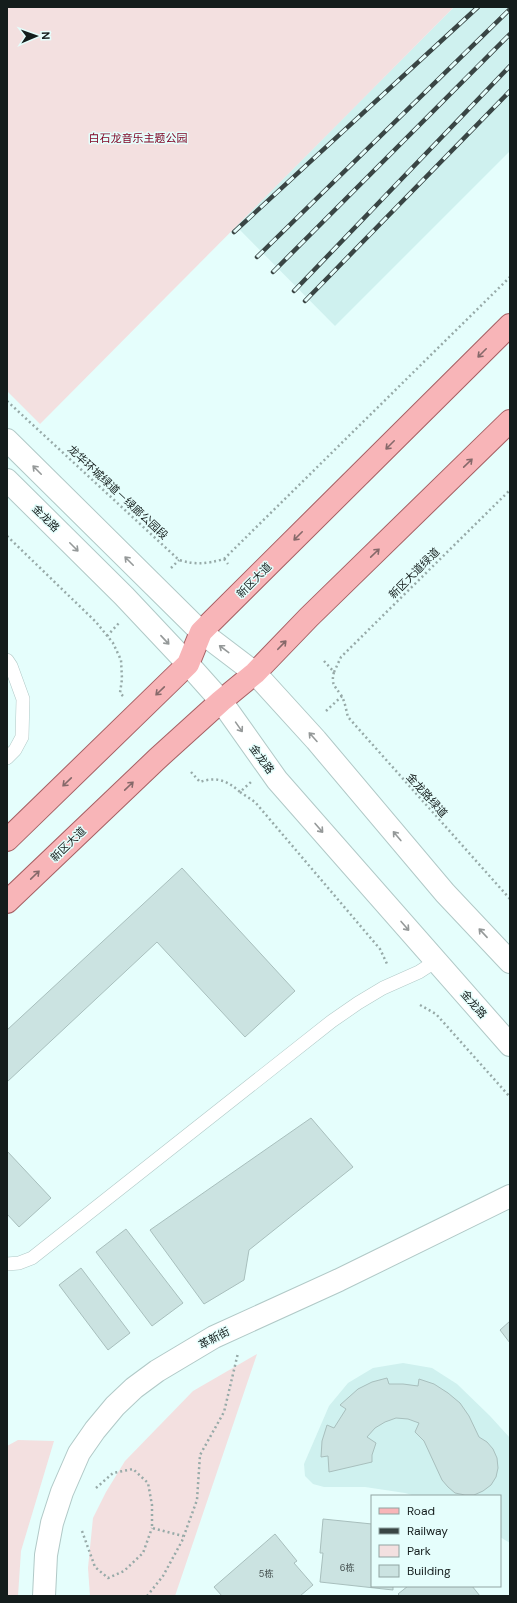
<svg xmlns="http://www.w3.org/2000/svg" width="517" height="1603" font-family="'DM Sans','Noto Sans SC',sans-serif">
<style>
.built{fill:#cff1ef}
.green{fill:#f3e0e0}
.building{fill:#cbe3e1;stroke:#a8bfbd}
.lines{fill:none;stroke-linecap:round;stroke-linejoin:round}
.service-casing{stroke:#b1c9c7;stroke-width:14}
.tertiary-casing{stroke:#b1c9c7;stroke-width:24}
.secondary-casing{stroke:#b1c9c7;stroke-width:24}
.primary-casing{stroke:#a65f63;stroke-width:24}
.path{stroke:#97aaa8;stroke-width:2.5;stroke-dasharray:2 3;stroke-linecap:butt}
.service{stroke:#fff;stroke-width:13}
.tertiary{stroke:#fff;stroke-width:22}
.secondary{stroke:#fff;stroke-width:22}
.primary{stroke:#f8b5b8;stroke-width:22}
.rail-casing{stroke:#394544;stroke-width:4.5}
.rail{stroke:#e5fefc;stroke-width:3;stroke-dasharray:9;stroke-linecap:butt}
.oneway{stroke:#86696a}
.oneway2{stroke:#959999}
.labels{text-anchor:middle;stroke-width:3;stroke-linejoin:round;paint-order:stroke}
.number-label{font-size:9px;fill:#424e4d}
.park-label{font-size:11px;fill:#7e0021;stroke:#e5fefc}
.street-label{font-size:11px;fill:#141d1c;stroke:#e5fefc}
</style>
<rect width="100%" height="100%" fill="#e5fefc"/>
<g class="built">
<polygon points="454,7 510,7 510,151 335,326 236,226"/>
<polygon points="403,1363 432,1368 457,1384 490,1416 510,1438 510,1543 500,1537 500,1496 415,1496 405,1493 365,1487 324,1487 313,1484 305,1476 304,1464 329,1406 348,1383 373,1368"/>
</g>
<g class="green">
<polygon points="7,7 454,7 40,424 7,391"/>
<polygon points="257,1354 175,1596 90,1596 88,1568 93,1518 106,1492 125,1461 193,1391"/>
<polygon points="18,1440 54,1441 21,1551 18,1596 7,1596 7,1446"/>
</g>
<g class="building">
<polygon points="182,868 295,991 245,1037 157,942 7,1082 7,1030"/>
<polygon points="311,1118 353,1167 249,1250 244,1280 204,1304 150,1230"/>
<polygon points="7,1151 51,1198 19,1227 7,1214"/>
<polygon points="126,1229 183,1303 152,1326 96,1252"/>
<polygon points="81,1268 130,1333 108,1350 59,1285"/>
<polygon points="510,1321 510,1343 500,1330"/>
<polygon points="387,1378 389,1384 403,1384 418,1386 419,1379 434,1384 448,1393 460,1403 469,1416 479,1437 487,1442 493,1449 497,1458 498,1468 496,1477 491,1485 483,1491 474,1495 465,1495 455,1493 448,1487 442,1480 424,1441 415,1432 419,1423 408,1419 396,1418 385,1422 375,1428 367,1437 376,1443 372,1455 372,1462 329,1472 328,1456 321,1457 322,1441 327,1425 334,1428 346,1409 340,1405 358,1389 372,1382"/>
<polygon points="323,1519 372,1524 372,1586 393,1586 393,1590 320,1582 323,1553 320,1553"/>
<polygon points="275,1534 297,1561 294,1563 313,1585 300,1596 222,1596 214,1587"/>
<polygon points="408,1586 472,1586 480,1596 400,1596 398,1594"/>
</g>
<g class="lines">
<g class="service-casing">
<g id="service">
<polyline points="7,660 11,666 23,699 22,737 15,750 7,758"/>
<polyline points="7,1264 19,1263 32,1258 332,1021 358,1003 383,988 419,972 436,961"/>
</g>
</g>
<g class="tertiary-casing">
<polyline id="tertiary" points="44,1596 46,1555 52,1523 62,1492 79,1453 95,1430 115,1406 134,1388 157,1371 214,1337 339,1280 510,1196"/>
</g>
<g class="secondary-casing">
<g id="secondary">
<polyline points="7,440 201,632 255,673 316,740 445,893 510,962"/>
<polyline points="7,480 124,596 188,664 221,701 277,780 510,1045"/>
</g>
</g>
<g class="primary-casing">
<g id="primary">
<polyline points="7,840 188,664 201,632 510,325"/>
<polyline points="7,902 157,759 221,701 255,673 309,617 510,421"/>
</g>
</g>
<g class="path">
<path d="M7 401 179 560C196 565 206 564 224 559L228 564"/>
<polyline points="7,536 96,622 113,643 121,660 122,679 120,693 123,696"/>
<polyline points="224,559 510,277"/>
<polyline points="171,568 179,560"/>
<polyline points="107,636 119,623"/>
<path d="M324 661 334 672C331 684 334 685 341 695 345 701 346 710 348 717L510 899"/>
<polyline points="334,672 341,657 510,490"/>
<polyline points="326,711 342,696"/>
<path d="M191 772 200 782C216 776 228 781 240 792L251 782"/>
<polyline points="240,792 255,802 380,949 388,966"/>
<polyline points="420,1005 436,1014 510,1097"/>
<polyline points="96,1488 113,1473 133,1469 148,1483 152,1505 152,1528 183,1536"/>
<polyline points="82,1531 95,1567 108,1578 124,1571 143,1553 152,1528"/>
<polyline points="147,1596 163,1576 182,1541 197,1500 200,1455 224,1412 238,1353"/>
</g>
<use href="#service" class="service"/>
<use href="#tertiary" class="tertiary"/>
<use href="#secondary" class="secondary"/>
<use href="#primary" class="primary"/>
<g class="rail-casing">
<g id="rail">
<polyline points="234,232 478,7"/>
<polyline points="257,257 510,9"/>
<polyline points="273,272 510,34"/>
<polyline points="294,291 510,66"/>
<polyline points="305,301 510,91"/>
</g>
</g>
<use href="#rail" class="rail"/>
</g>
<defs><path id="oneway-shaft" d="M-6 0H5M1.5-3L5.5 0L1.5 3" fill="none" stroke-width="1.6" stroke-linecap="round" stroke-linejoin="round"/></defs>
<g class="oneway">
<use href="#oneway-shaft" transform="translate(482 353) rotate(135)"/>
<use href="#oneway-shaft" transform="translate(390 445) rotate(135)"/>
<use href="#oneway-shaft" transform="translate(468 463) rotate(-44)"/>
<use href="#oneway-shaft" transform="translate(298 536) rotate(135)"/>
<use href="#oneway-shaft" transform="translate(375 553) rotate(-44)"/>
<use href="#oneway-shaft" transform="translate(282 645) rotate(-46)"/>
<use href="#oneway-shaft" transform="translate(160 691) rotate(136)"/>
<use href="#oneway-shaft" transform="translate(67 782) rotate(136)"/>
<use href="#oneway-shaft" transform="translate(129 786) rotate(-44)"/>
<use href="#oneway-shaft" transform="translate(35 875) rotate(-44)"/>
</g>
<g class="oneway2">
<use href="#oneway-shaft" transform="translate(37 470) rotate(-135)"/>
<use href="#oneway-shaft" transform="translate(74 547) rotate(45)"/>
<use href="#oneway-shaft" transform="translate(129 561) rotate(-135)"/>
<use href="#oneway-shaft" transform="translate(165 640) rotate(47)"/>
<use href="#oneway-shaft" transform="translate(224 649) rotate(-143)"/>
<use href="#oneway-shaft" transform="translate(239 727) rotate(55)"/>
<use href="#oneway-shaft" transform="translate(313 737) rotate(-132)"/>
<use href="#oneway-shaft" transform="translate(319 828) rotate(49)"/>
<use href="#oneway-shaft" transform="translate(397 836) rotate(-130)"/>
<use href="#oneway-shaft" transform="translate(405 926) rotate(49)"/>
<use href="#oneway-shaft" transform="translate(483 933) rotate(-133)"/>
</g>
<g class="labels">
<g class="number-label">
<text x="347" y="1571">6栋</text>
<text x="266" y="1577">5栋</text>
</g>
<g class="park-label">
<text x="138" y="142">白石龙音乐主题公园</text>
</g>
<g class="street-label">
<text transform="translate(118 492) rotate(43)" y="4">龙华环城绿道－绿廊公园段</text>
<text transform="translate(46 518) rotate(45)" y="4">金龙路</text>
<text transform="translate(414 573) rotate(-45)" y="4">新区大道绿道</text>
<text transform="translate(254 580) rotate(-45)" y="4">新区大道</text>
<text transform="translate(262 759) rotate(54)" y="4">金龙路</text>
<text transform="translate(427 795) rotate(48)" y="4">金龙路绿道</text>
<text transform="translate(68 844) rotate(-44)" y="4">新区大道</text>
<text transform="translate(474 1004) rotate(49)" y="4">金龙路</text>
<text transform="translate(214 1338) rotate(-28)" y="4">革新街</text>
</g>
</g>
<rect width="517" height="1603" fill="none" stroke="#141d1c" stroke-width="16"/>
<rect x="371" y="1495" width="130" height="92" fill="#e5fefc" stroke="#91a4a2"/>
<rect x="379" y="1508" width="20" height="6" fill="#f8b5b8" stroke="#91a4a2"/>
<text x="407" y="1515" font-size="12" fill="#141d1c">Road</text>
<rect x="379" y="1528" width="20" height="6" fill="#394544" stroke="#91a4a2"/>
<text x="407" y="1535" font-size="12" fill="#141d1c">Railway</text>
<rect x="379" y="1545" width="20" height="12" fill="#f3e0e0" stroke="#91a4a2"/>
<text x="407" y="1555" font-size="12" fill="#141d1c">Park</text>
<rect x="379" y="1565" width="20" height="12" fill="#cbe3e1" stroke="#91a4a2"/>
<text x="407" y="1575" font-size="12" fill="#141d1c">Building</text>
<g transform="translate(36 36) rotate(88)" stroke="#e5fefc" stroke-width="3" paint-order="stroke">
<path d="M0-3L7 15L0 10L-7 15Z" fill="#141d1c"/>
<text y="-6" font-size="11" font-weight="bold" text-anchor="middle" fill="#141d1c">N</text>
</g>
</svg>
